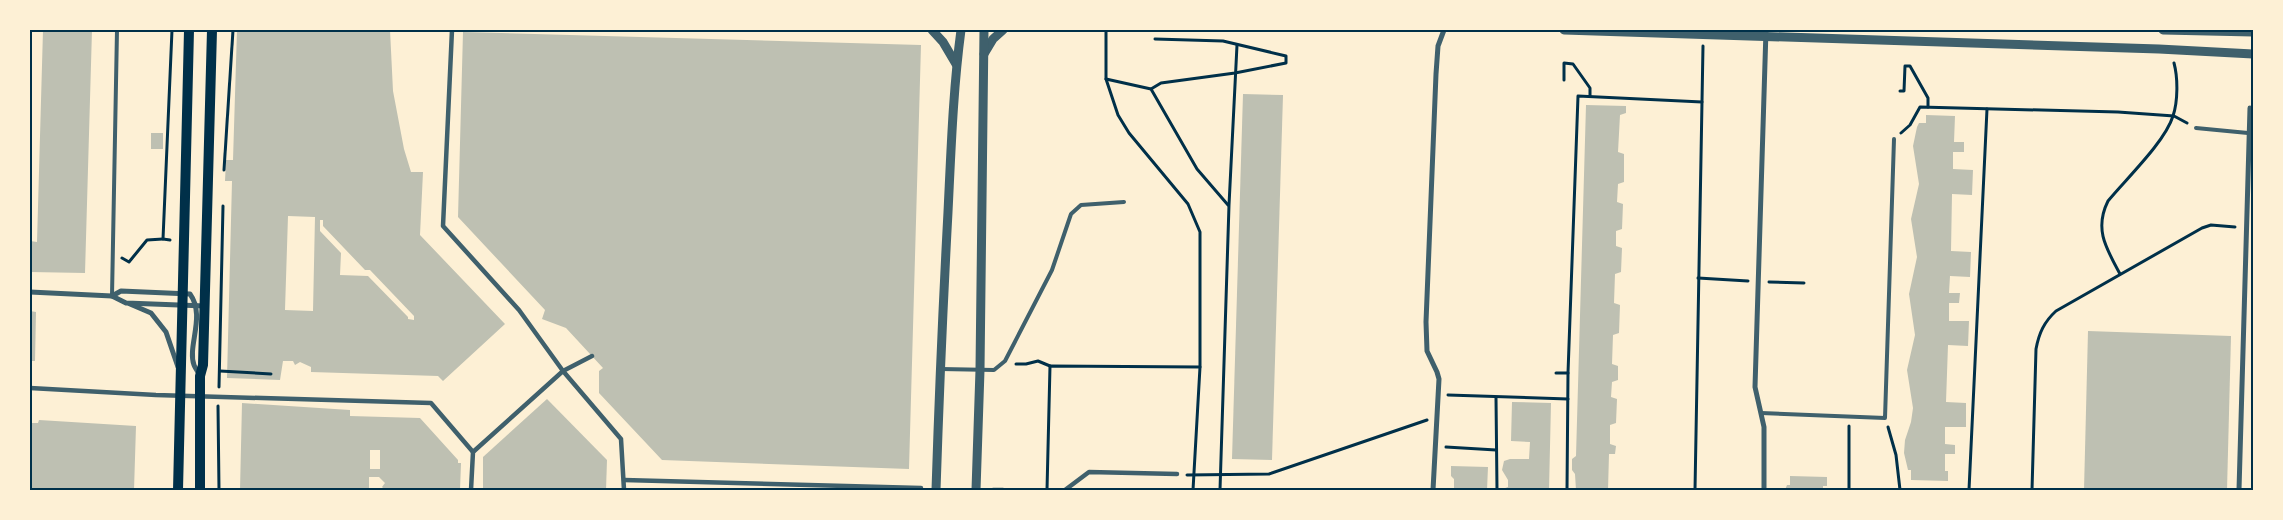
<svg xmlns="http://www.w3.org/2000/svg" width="2283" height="520" font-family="'Public Sans',sans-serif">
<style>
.building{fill:#bec0b2;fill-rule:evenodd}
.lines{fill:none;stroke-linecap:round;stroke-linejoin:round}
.path{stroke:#003049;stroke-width:3}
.service{stroke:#3f606c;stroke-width:4}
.pedestrian{stroke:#3f606c;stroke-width:4.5}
.minor{stroke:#3f606c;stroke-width:5}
.tertiary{stroke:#3f606c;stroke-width:9}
.secondary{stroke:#003049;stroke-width:10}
.neatline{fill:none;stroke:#003049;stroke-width:2}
</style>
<rect width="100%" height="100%" fill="#fdf0d5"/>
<g class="building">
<polygon points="43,30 92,30 85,273 30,272 30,241 37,242"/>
<path d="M237 30H390L393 91 404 149 411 172H423L420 235 505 324 443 381 438 376 311 372V367L300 362 295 365 293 361H283L280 380 227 378 232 181H225L226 160H233ZM288 216 315 217 313 311 285 310ZM320 220H323V226L365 270H370L414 316V320L408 319V317L368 276 340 275 341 253 320 231Z"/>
<polygon points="463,32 921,45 909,469 662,460 599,393 599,371 603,368 566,328 542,319 545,310 458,217"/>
<polygon points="1243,94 1283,95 1272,460 1232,459"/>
<polygon points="1586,105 1626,106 1626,113 1620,115 1618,152 1624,154 1624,182 1618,184 1617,202 1623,204 1622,229 1616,231 1616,246 1622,248 1621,272 1615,274 1614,303 1620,305 1619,333 1613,335 1612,364 1618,366 1618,380 1612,382 1611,397 1617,399 1616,423 1610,425 1610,444 1616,446 1615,454 1609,454 1608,490 1576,490 1575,474 1572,470 1572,459 1576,456"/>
<polygon points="1926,115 1955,116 1954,142 1964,142 1964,152 1953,152 1953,169 1973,170 1972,195 1952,194 1951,251 1971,252 1970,277 1950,276 1949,293 1960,293 1959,303 1949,303 1949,321 1969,321 1968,346 1948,345 1946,402 1966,403 1966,427 1945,427 1945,444 1955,445 1955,454 1945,454 1945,471 1948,471 1948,481 1911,480 1911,470 1908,470 1904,453 1905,440 1911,422 1913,408 1907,370 1915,335 1909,294 1917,257 1911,219 1919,184 1913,146 1917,127 1919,123 1926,123"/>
<rect x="151" y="133" width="12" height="16"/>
<polygon points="30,311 36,312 35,361 30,361"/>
<polygon points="2088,331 2231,336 2227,490 2084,490"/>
<polygon points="547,399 607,460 606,490 483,490 483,457"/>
<polygon points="1512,402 1551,403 1549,490 1500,490 1508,487 1508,480 1502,470 1504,461 1510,459 1529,459 1530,442 1511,441"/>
<path d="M242 403 350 410V416L420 418 458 460V463H461L460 490H385L382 487 385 483 379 477H369V490H240ZM370 450H380V469H370Z"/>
<polygon points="39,420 136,426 134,490 30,490 30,423 38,423"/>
<polygon points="1451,466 1488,467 1487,490 1454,490 1454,479 1451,476"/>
<polygon points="1790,476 1827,477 1827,486 1823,486 1823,490 1785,490 1787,485 1790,485"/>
</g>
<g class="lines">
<g class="path">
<polyline points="1106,30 1106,79 1118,115 1129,133 1188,204 1200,232 1200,367 1193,490"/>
<polyline points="1106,79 1151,89 1197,169 1228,205"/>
<polyline points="1564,80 1564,63 1573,64 1590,88 1590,96"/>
<polyline points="1151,89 1161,83 1235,73 1286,63 1286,56 1223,41 1155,39"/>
<polyline points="1900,91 1904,91 1905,66 1910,66 1928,98 1928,107"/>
<polyline points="1901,133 1910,125 1920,107 2118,112 2174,116 2187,123"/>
<polyline points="224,170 233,30"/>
<polyline points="170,240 163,239 172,30"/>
<polyline points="122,258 129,262 147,240 163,239"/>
<path d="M2120 274C2106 248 2094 229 2108 201 2126 179 2165 142 2173 116 2178 101 2178 78 2174 63"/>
<polyline points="1698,278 1748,281"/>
<polyline points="1769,282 1804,283"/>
<polyline points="1016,364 1026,364 1038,361 1050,366"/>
<polyline points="220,371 271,374"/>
<polyline points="1556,373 1568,373"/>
<polyline points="219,387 223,206"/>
<polyline points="1448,395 1568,399"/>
<polyline points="1496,398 1497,490"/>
<polyline points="218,406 219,490"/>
<polyline points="1849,426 1849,490"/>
<polyline points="1888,427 1896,455 1900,490"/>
<polyline points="1446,447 1496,450"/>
<polyline points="1187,475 1269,474 1427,420"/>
<polyline points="1047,490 1050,366 1200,367"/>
<polyline points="1220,490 1229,205 1237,45"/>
<polyline points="1567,490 1568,373 1578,96 1702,102"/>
<polyline points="1695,490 1703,46"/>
<polyline points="1969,490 1987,109"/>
<path d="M2032 490 2036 349C2039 333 2044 322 2056 311L2202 228 2211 225 2235 227"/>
</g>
<g class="service">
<polyline points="2196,128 2248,133"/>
<polyline points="112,296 117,30"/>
<polyline points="941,369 994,370 1005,361 1052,270 1071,214 1081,205 1124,202"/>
<polyline points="1761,413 1885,418 1894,139"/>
</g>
<g class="pedestrian">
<polyline points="452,30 443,226 519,310 563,371 621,439 624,490"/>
<polyline points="30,388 156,395 431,403 473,452"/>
<polyline points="624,480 921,488"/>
<polyline points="471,490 473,452 563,371 592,356"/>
<polyline points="993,490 1003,490"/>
<polyline points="1065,490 1089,472 1177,474"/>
</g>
<g class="minor">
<polyline points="30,292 112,296 126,303 205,306"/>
<path d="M112 296 121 291 190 294C206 316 187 346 194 365 195 368 198 372 200 375"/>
<polyline points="130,304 151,313 166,332 178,367"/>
<polyline points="1433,490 1439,379 1437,372 1427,351 1426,322 1436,74 1438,46 1444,30"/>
<polyline points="1764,490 1764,427 1755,387 1766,30"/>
<polyline points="2239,490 2250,108"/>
</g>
<g class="tertiary">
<polyline points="932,30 943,42 956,64"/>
<polyline points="1564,30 2159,49 2253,54"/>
<polyline points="2163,30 2253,32"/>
<polyline points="984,54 993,39 1003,30"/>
<path d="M936 490C939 397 943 305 948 212 951 151 953 90 961 30"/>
<polyline points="976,490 980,370 984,30"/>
</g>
<g class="secondary">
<polyline points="178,490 189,30"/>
<polyline points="200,490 200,376 203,365 212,30"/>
</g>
</g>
<rect width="2283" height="520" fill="none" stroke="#fdf0d5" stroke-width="62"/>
<rect x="31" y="31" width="2221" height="458" class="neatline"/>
</svg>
